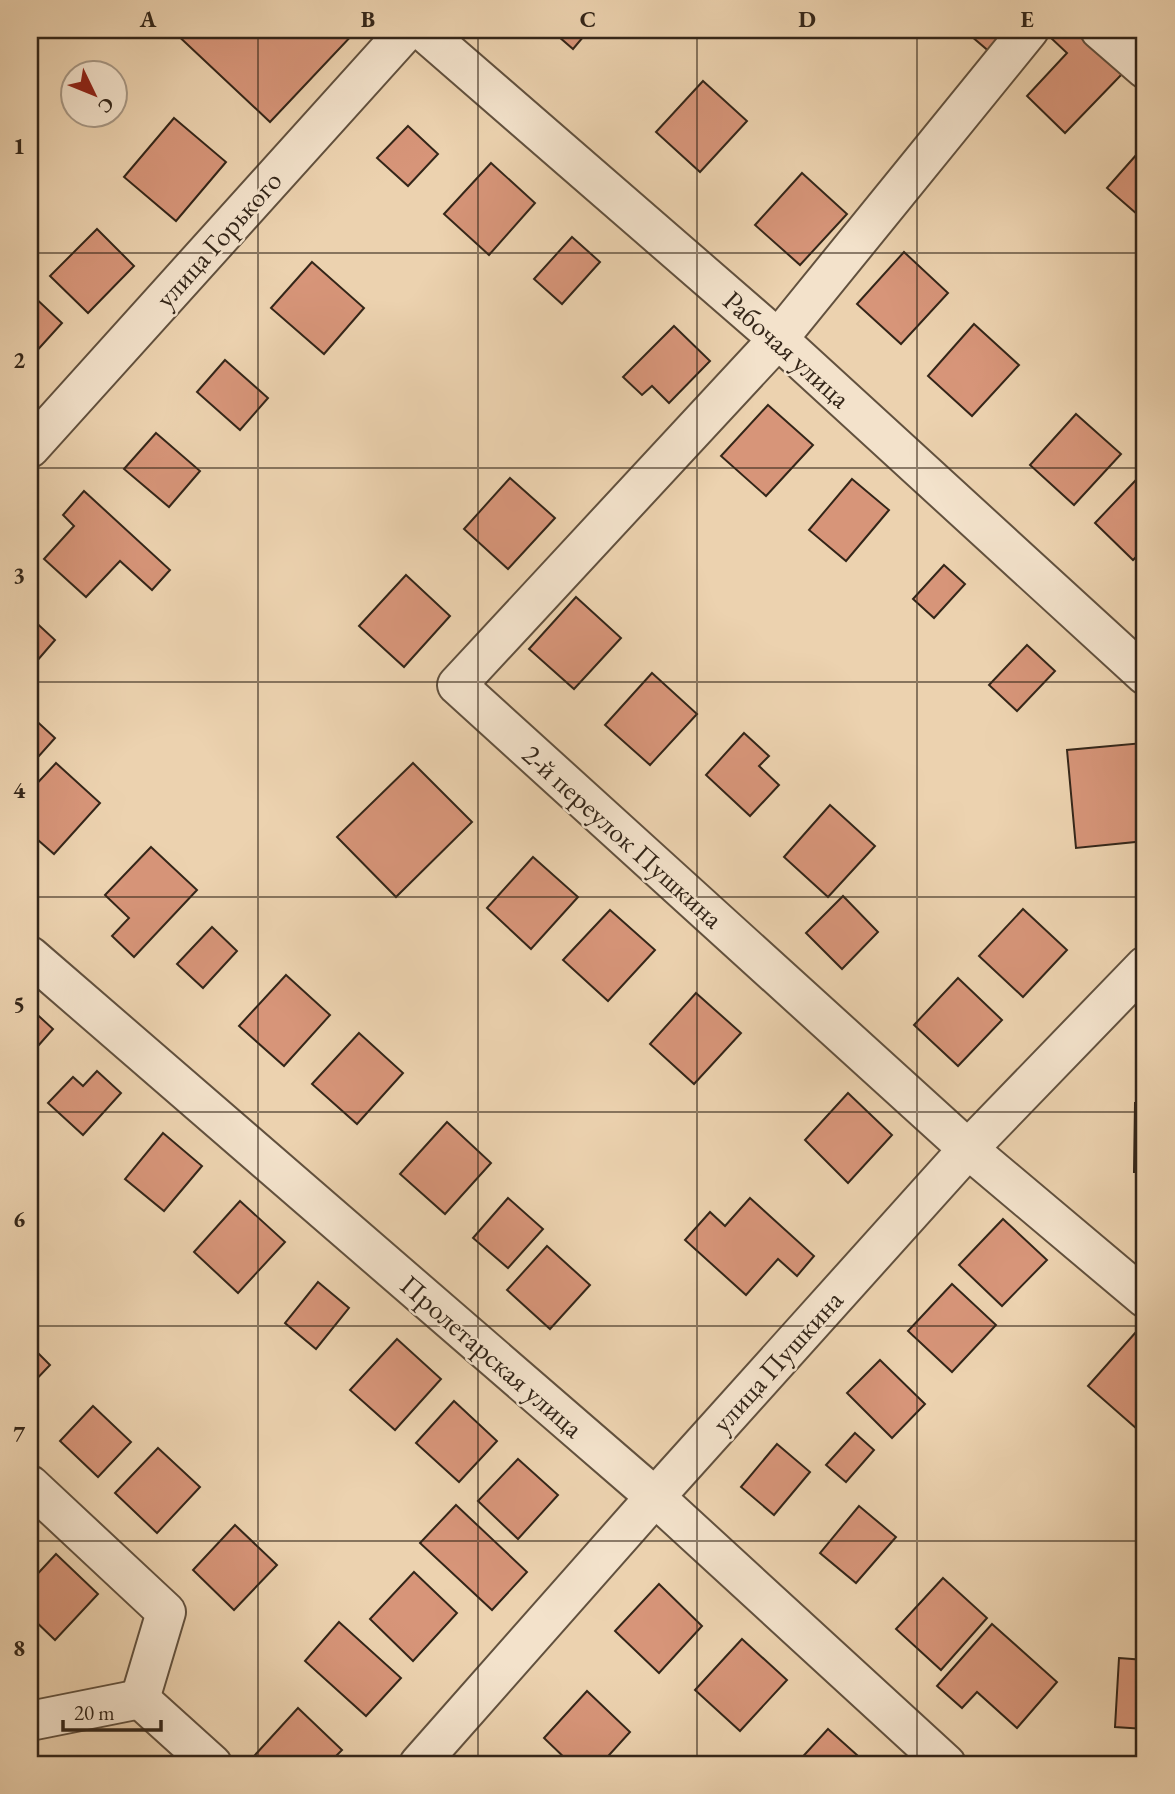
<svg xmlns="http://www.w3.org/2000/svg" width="1175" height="1794" font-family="'EB Garamond',serif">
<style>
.building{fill:#d79579;stroke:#342619;stroke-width:2}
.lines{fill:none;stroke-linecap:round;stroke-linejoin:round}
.minor-casing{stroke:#62513e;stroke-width:42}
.minor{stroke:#f3e2cb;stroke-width:38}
.grid{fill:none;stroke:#342619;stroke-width:2;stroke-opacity:0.55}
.labels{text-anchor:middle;stroke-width:5;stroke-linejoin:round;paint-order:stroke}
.street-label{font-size:28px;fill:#342619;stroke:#f3e2cb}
.neatline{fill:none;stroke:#342619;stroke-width:2.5}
.grid-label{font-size:23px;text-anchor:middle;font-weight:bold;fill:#342619}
</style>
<rect width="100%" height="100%" fill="#ecd2af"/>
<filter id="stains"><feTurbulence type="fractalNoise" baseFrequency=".00286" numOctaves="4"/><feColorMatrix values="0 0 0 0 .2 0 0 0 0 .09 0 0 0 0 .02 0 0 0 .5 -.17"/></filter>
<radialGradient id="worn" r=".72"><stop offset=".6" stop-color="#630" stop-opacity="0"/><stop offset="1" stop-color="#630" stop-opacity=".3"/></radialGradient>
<g class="building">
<polygon points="172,30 254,30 257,33 260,30 356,31 270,122"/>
<polygon points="551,30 589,30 573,49"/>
<polygon points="964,30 1011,30 991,53"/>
<polygon points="1059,30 1079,30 1123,73 1065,133 1027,96 1067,53 1051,38"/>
<polygon points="703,81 747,121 700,172 656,132"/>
<polygon points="174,118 226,162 176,221 124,177"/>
<polygon points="408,126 438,154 408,186 377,158"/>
<polygon points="1145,145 1145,221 1107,188"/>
<polygon points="491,163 535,203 489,255 444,214"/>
<polygon points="802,173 847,214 800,265 755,225"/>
<polygon points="97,229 134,266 88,313 50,276"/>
<polygon points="572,237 600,262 562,304 534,279"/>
<polygon points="904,252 948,293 901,344 857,304"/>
<polygon points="312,262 364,308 324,354 271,308"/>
<polygon points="30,293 62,323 33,355 30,352"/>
<polygon points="974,324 1019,365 972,416 928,376"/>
<polygon points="674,326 710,361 669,403 652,386 642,395 623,377"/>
<polygon points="225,360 268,398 240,430 197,392"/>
<polygon points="768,405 813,445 766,496 721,456"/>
<polygon points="1076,414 1121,454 1074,505 1030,465"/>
<polygon points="156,433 200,471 169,507 124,469"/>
<polygon points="510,478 555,518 508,569 464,529"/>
<polygon points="852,479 889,510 846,561 809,530"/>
<polygon points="1135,481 1145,491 1145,548 1133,560 1095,523"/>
<polygon points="84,491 170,570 152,590 120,561 86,597 44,559 74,526 63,515"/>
<polygon points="944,565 965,584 934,618 913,599"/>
<polygon points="406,575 450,616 404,667 359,626"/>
<polygon points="576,597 621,638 574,689 529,649"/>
<polygon points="30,617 55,640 30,669"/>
<polygon points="1027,645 1055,671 1017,711 989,685"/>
<polygon points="652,673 697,714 650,765 605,725"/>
<polygon points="30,715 55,738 30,766"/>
<polygon points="744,733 769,756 759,766 779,785 750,816 706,775"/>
<polygon points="1143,743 1145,770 1145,841 1076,848 1067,750"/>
<polygon points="56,763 100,803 54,854 30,833 30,791"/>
<polygon points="413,763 472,822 396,897 337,837"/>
<polygon points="830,805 875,846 828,897 784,857"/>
<polygon points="151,847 197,890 134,957 112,936 129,918 105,895"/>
<polygon points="533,857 578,897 531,949 487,908"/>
<polygon points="843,896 878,932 842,969 806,933"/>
<polygon points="1023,909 1067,950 1023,997 979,956"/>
<polygon points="610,910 655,950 608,1001 563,960"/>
<polygon points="212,927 237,951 203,988 177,964"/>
<polygon points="286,975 330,1015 284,1066 239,1026"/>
<polygon points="958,978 1002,1020 958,1066 914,1025"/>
<polygon points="696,993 741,1033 694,1084 650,1044"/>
<polygon points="30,1008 53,1029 30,1055"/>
<polygon points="359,1033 403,1073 357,1124 312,1084"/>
<polygon points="97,1071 121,1093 83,1135 48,1103 73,1077 83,1086"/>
<polygon points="848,1093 892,1135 848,1183 805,1140"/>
<polygon points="1135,1103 1145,1103 1145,1172 1134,1172"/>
<polygon points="447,1122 491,1163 445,1214 400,1174"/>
<polygon points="163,1133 202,1166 164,1211 125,1179"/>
<polygon points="508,1198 543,1229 508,1268 473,1238"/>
<polygon points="750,1198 814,1256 797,1276 778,1259 746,1295 685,1240 710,1212 725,1226"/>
<polygon points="240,1201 285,1242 238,1293 194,1252"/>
<polygon points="1003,1219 1047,1260 1002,1306 959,1265"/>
<polygon points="547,1246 590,1285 550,1329 507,1290"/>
<polygon points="318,1282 349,1308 316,1349 285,1323"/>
<polygon points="952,1284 996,1325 952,1372 908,1331"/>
<polygon points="1136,1332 1145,1340 1145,1436 1088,1386"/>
<polygon points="397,1339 441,1379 395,1430 350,1390"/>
<polygon points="30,1345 50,1365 30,1386"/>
<polygon points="880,1360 925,1404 892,1438 847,1393"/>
<polygon points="454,1401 497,1441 459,1482 416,1443"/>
<polygon points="93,1406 131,1442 98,1477 60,1441"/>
<polygon points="855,1433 874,1450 846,1482 826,1465"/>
<polygon points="777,1444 810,1472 774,1515 741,1487"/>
<polygon points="158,1448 200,1487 157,1533 115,1493"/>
<polygon points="518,1459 558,1495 518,1539 478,1501"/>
<polygon points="456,1505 527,1572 492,1610 420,1543"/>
<polygon points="859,1506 896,1537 856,1583 820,1553"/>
<polygon points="235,1525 277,1565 234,1610 193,1570"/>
<polygon points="56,1554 98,1594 55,1640 30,1616 30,1582"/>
<polygon points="414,1572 457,1613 413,1661 370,1619"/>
<polygon points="943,1578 987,1618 941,1670 896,1629"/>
<polygon points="659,1584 702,1626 659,1673 615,1631"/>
<polygon points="339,1622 401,1678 366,1716 305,1661"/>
<polygon points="992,1624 1057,1682 1017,1728 977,1692 962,1708 937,1686"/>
<polygon points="742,1639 787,1680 740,1731 695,1690"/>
<polygon points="1119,1658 1145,1660 1145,1729 1115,1727"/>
<polygon points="587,1691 630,1732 601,1764 571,1764 544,1738"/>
<polygon points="298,1708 342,1750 328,1764 264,1764 255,1755"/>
<polygon points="828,1729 867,1764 796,1764"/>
</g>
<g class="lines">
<g class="minor-casing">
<g id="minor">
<polyline points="422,30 778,339 1145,675"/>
<polyline points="1029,30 778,339 457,685 968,1149 1145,1298"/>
<polyline points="1100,30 1145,69"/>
<polyline points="30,448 407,30"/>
<polyline points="30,956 655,1497 946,1764"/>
<polyline points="30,1485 166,1612 140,1699"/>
<polyline points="140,1699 212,1764"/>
<polyline points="30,1721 140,1699"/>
<polyline points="419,1764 655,1497 968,1149 1145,966"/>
</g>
</g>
<use href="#minor" class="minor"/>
</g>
<path class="grid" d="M258 30V1764M478 30V1764M697 30V1764M917 30V1764M30 253H1145M30 468H1145M30 682H1145M30 897H1145M30 1112H1145M30 1326H1145M30 1541H1145"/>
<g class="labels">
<g class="street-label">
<text transform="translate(218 239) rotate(-48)" y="10">улица Горького</text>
<text transform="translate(787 349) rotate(42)" y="10">Рабочая улица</text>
<text transform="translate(623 836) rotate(42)" y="10">2-й переулок Пушкина</text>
<text transform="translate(492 1356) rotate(41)" y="10">Пролетарская улица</text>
<text transform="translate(777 1361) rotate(-48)" y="10">улица Пушкина</text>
</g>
</g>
<rect width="1175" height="1794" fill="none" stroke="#ecd2af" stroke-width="77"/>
<g transform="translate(94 94) rotate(133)"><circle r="33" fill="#f3e2cb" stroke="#a79784" stroke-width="2"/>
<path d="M0-5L12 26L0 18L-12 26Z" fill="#8f2418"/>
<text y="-10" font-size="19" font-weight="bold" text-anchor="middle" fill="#342619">С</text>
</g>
<path d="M63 1720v10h98v-10" fill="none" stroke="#342619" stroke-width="3.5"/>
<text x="74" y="1720" font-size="21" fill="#342619" stroke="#f3e2cb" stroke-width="5" paint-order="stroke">20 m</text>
<rect x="38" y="38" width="1098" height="1718" class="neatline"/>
<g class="grid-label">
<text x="148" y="27">A</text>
<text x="368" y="27">B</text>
<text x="588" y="27">C</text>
<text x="807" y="27">D</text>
<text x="1027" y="27">E</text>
<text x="19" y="154">1</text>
<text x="19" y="368">2</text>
<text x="19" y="583">3</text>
<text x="19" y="798">4</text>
<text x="19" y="1012">5</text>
<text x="19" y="1227">6</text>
<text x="19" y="1442">7</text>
<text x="19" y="1656">8</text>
</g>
<rect width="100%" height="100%" filter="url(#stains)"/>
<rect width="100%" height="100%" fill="url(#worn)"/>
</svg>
